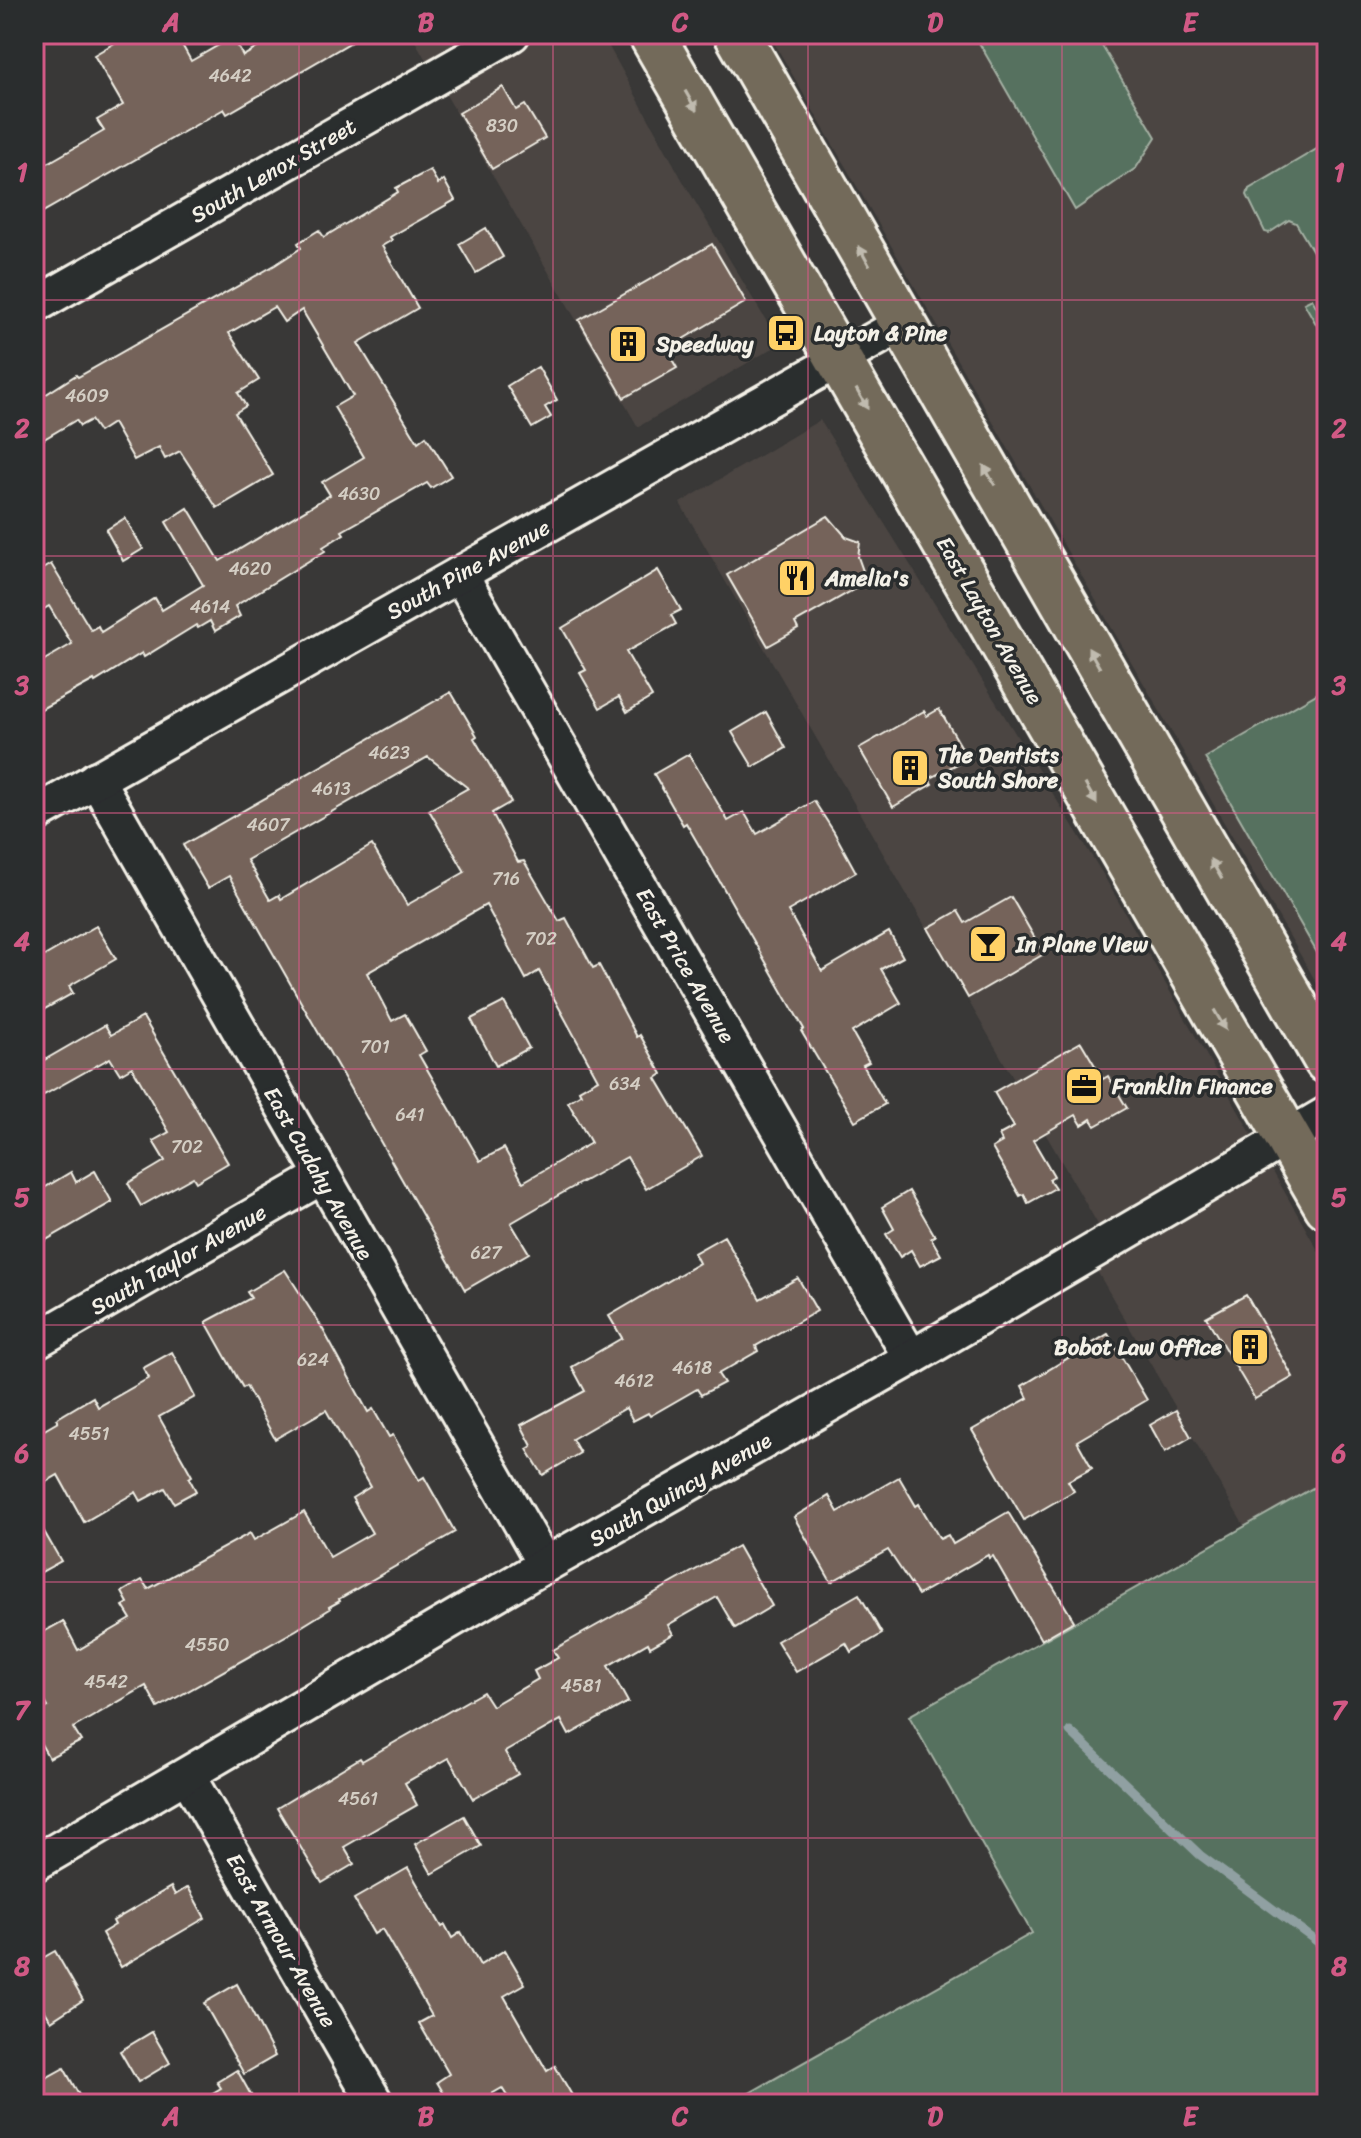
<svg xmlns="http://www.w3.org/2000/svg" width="1361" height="2138" font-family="Sriracha,sans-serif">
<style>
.built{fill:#4b4542}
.green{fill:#56715f;stroke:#a5b1a4;stroke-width:2}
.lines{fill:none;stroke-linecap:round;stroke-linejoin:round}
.stream{stroke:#90a0a2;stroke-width:9}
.building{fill:#74645a;stroke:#f4f1e8;stroke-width:2;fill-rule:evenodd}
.minor-casing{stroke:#f4f1e8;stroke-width:40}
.major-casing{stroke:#f4f1e8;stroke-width:50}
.minor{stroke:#2a2d2e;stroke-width:34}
.major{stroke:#736b5a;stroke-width:44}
.oneway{fill:#c0bbaf}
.grid{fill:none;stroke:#d15985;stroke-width:2;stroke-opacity:0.55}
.labels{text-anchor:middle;stroke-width:7;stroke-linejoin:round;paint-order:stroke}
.number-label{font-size:18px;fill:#d4cec4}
.street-label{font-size:22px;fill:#f4f1e8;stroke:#2a2d2e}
.poi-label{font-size:22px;font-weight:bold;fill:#f4f1e8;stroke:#2a2d2e;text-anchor:start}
.neatline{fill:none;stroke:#d15985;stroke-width:3}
.grid-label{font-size:26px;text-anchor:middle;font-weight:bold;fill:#d15985}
</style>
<rect width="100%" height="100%" fill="#393837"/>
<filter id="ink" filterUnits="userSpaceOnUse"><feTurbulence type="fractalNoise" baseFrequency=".0125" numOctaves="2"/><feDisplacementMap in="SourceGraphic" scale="16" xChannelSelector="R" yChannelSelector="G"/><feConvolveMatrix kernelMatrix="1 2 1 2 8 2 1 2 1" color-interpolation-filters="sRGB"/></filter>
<g filter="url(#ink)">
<g class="built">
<polygon points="411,34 602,34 684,183 780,344 638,427"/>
<polygon points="769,34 1327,34 1327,1001"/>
<polygon points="820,420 1101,871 1327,1266 1327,2104 730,2104 1032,1933 909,1716 1244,1526 1097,1271 1118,1259 680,503"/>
</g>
<g class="green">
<polygon points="974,34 1095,34 1156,137 1136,168 1075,210"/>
<polygon points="1327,143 1327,270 1321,265 1296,223 1289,220 1269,233 1265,232 1247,195 1249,189"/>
<polygon points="1312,299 1327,326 1327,343 1304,303"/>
<polygon points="1327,688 1327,970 1205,758"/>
<polygon points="1327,1480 1327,2104 730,2104 1032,1933 909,1716"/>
</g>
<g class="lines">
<polyline class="stream" points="1070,1731 1200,1855 1327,1949"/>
</g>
<g class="building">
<polygon points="130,34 176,34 191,61 233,37 243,56 281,34 365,34 227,114 224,109 34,217 34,171 104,131 97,120 123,105 94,55"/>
<polygon points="503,87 516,110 525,105 545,138 492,169 459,113"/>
<polygon points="430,170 438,184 444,180 455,200 390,237 392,240 382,246 418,308 358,343 418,442 426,436 451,476 431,488 427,483 342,531 344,534 323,547 325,551 235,606 240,616 215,631 210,621 198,628 196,625 144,657 142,653 95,682 94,680 34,713 34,666 72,644 49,606 34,615 34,574 51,564 91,630 98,626 101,632 155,598 162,610 203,585 166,522 188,508 220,561 330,495 322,482 364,457 334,407 353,396 302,310 284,322 274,307 229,333 259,380 238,393 246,406 235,413 273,475 217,508 180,451 165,459 159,447 134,460 113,423 99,432 91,420 80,426 76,420 34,445 34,402 76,375 78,377 275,265 301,248 298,243 319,230 324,237 398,192 396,188"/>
<polygon points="486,228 503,257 476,273 459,244"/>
<polygon points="712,244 746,302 666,349 677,368 624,398 579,320"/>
<polygon points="538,367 557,400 545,407 551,417 532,428 507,386"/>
<polygon points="828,516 846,537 860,542 858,557 867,582 795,623 798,629 768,646 727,575"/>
<polygon points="125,518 143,549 123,561 106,530"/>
<polygon points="658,570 681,610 671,615 676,624 626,652 652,697 627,712 619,697 600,708 580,673 586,670 562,628"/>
<path d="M451 692 477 736 474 738 511 802 492 813 518 862 524 861 559 921 566 918 593 968 599 965 637 1037 640 1035 662 1074 656 1078 702 1156 646 1189 627 1157 559 1195 511 1223 529 1253 465 1290 229 876 208 888 183 845ZM428 757 468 788 429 810 465 872 407 905 372 845 281 899 279 895 270 900 247 860ZM486 905 526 979 539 971 598 1079 579 1090 581 1094 568 1102 591 1143 523 1182 504 1148 480 1161 419 1055 426 1051 405 1014 392 1021 367 973Z"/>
<polygon points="939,709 968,758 929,779 932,784 893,807 859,748 924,711 927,716"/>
<polygon points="766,712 786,748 753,767 732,732"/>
<polygon points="689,754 728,821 744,812 757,834 814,801 834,832 856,872 788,911 822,971 889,932 903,957 881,969 901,1003 852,1032 869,1062 863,1065 885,1104 855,1121 801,1031 804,1029 712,868 686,823 683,825 654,774"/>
<polygon points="1011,897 1044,954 968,998 928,928 958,911 965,923"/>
<polygon points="96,926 116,959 69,986 73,993 34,1015 34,962"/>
<polygon points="504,1002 529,1048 496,1066 471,1019"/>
<polygon points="143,1017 228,1163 196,1182 193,1177 141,1206 128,1183 165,1161 153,1141 169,1132 132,1067 120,1074 110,1058 44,1095 34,1078 34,1066 105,1025 111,1035"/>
<polygon points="1081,1042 1103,1079 1108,1076 1127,1108 1095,1126 1091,1119 1082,1125 1076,1115 1033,1140 1054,1176 1049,1179 1055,1188 1028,1203 1024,1194 1020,1196 992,1148 1002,1142 999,1135 1014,1127 994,1092"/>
<polygon points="95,1171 112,1202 34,1247 34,1194 71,1172 76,1182"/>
<polygon points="909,1191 935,1236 931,1238 941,1255 920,1266 911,1250 900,1257 886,1234 894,1229 882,1207"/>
<polygon points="724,1236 760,1299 798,1278 817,1311 756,1346 758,1351 718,1374 724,1383 701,1395 697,1389 650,1416 648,1413 633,1421 626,1408 572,1439 580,1453 543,1475 527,1449 532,1446 521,1425 585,1391 572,1367 622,1338 609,1316 699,1263 694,1253"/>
<polygon points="285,1270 321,1326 368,1412 373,1409 389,1437 393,1435 419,1480 424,1477 455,1532 339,1599 340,1601 329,1607 330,1609 296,1630 158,1708 146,1686 73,1728 81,1741 49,1758 34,1732 34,1715 48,1707 34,1682 34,1637 63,1621 78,1650 131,1619 123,1606 128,1603 122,1592 142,1580 148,1589 250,1533 254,1540 304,1512 330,1557 372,1533 352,1498 370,1487 326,1410 275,1439 246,1386 243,1388 206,1322 251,1298 247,1292"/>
<polygon points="1246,1295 1293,1377 1255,1399 1206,1317"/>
<polygon points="1108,1334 1147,1400 1077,1441 1092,1468 1068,1481 1074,1491 1024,1520 972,1430 1028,1398 1022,1386"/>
<polygon points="172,1352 195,1397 159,1417 192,1476 189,1478 196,1491 174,1503 165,1488 141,1501 136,1492 84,1522 58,1475 34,1489 34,1436 58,1422 56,1419 93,1397 98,1407 149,1378 143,1368"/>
<polygon points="1176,1410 1191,1437 1165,1452 1150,1425"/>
<polygon points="899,1477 916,1506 919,1504 940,1539 948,1535 953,1544 1008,1512 1074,1621 1041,1640 993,1556 989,1558 988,1555 918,1595 888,1550 831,1582 794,1517 829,1496 838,1512"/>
<polygon points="34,1514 61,1561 34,1576"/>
<polygon points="738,1546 772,1606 735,1628 717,1597 668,1625 673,1634 650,1647 648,1643 608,1666 628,1702 569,1735 561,1720 505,1752 518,1774 473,1799 449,1758 405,1783 417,1805 344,1847 354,1864 322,1883 277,1808 360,1758 362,1761 483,1692 492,1706 538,1679 534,1671 558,1658 553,1650"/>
<polygon points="859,1594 882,1634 851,1652 846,1643 796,1672 777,1641"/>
<polygon points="464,1816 481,1846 432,1874 415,1844"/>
<polygon points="408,1868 442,1927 445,1925 452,1938 461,1932 480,1965 505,1950 525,1984 504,1996 547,2071 555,2066 577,2104 512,2104 502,2088 474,2104 450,2104 437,2082 449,2074 419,2023 432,2016 382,1929 374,1934 354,1899"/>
<polygon points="171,1887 175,1895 188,1887 205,1918 121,1967 102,1933 115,1925 113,1921"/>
<polygon points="55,1951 83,2000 51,2021 34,1993 34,1963"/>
<polygon points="237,1984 275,2056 244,2074 204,2003"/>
<polygon points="152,2032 170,2063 138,2082 120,2051"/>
<polygon points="64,2068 80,2097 68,2104 49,2104 37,2083"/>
<polygon points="237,2070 256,2104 194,2104 221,2088 217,2082"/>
</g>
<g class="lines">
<g class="minor-casing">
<g id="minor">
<polyline points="34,306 512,34"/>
<polyline points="460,574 911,1358"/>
<polyline points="96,779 545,1565"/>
<polyline points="34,815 902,324"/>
<polyline points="34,1342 321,1177"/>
<polyline points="188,1777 376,2104"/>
<polyline points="34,1864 545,1565 911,1358 1327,1114"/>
</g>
</g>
<g class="major-casing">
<g id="major">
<polyline points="651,34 1327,1206"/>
<polyline points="737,34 1327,1061"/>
</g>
</g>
<use href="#minor" class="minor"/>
<use href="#major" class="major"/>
</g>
<defs><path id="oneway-solid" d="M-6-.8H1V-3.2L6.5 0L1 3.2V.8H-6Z" transform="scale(2)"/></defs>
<g class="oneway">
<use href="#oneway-solid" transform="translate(691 101) rotate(60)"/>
<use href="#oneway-solid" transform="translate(864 256) rotate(-119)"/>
<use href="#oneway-solid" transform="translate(862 399) rotate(60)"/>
<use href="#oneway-solid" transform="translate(989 475) rotate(-120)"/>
<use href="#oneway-solid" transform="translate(1094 658) rotate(-120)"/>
<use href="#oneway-solid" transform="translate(1091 794) rotate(60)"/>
<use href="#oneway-solid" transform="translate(1216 869) rotate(-120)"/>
<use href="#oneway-solid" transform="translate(1220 1020) rotate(60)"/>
</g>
</g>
<path class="grid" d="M299 34V2104M553 34V2104M808 34V2104M1062 34V2104M34 300H1327M34 556H1327M34 813H1327M34 1069H1327M34 1325H1327M34 1582H1327M34 1838H1327"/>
<defs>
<g id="bus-square" transform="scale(2)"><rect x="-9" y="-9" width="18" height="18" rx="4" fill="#ffd166" stroke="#2a2d2e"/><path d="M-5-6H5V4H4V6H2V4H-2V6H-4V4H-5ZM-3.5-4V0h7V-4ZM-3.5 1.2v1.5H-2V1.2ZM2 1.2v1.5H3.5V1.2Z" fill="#111"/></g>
<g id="building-square" transform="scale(2)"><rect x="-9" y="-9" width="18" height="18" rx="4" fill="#ffd166" stroke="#2a2d2e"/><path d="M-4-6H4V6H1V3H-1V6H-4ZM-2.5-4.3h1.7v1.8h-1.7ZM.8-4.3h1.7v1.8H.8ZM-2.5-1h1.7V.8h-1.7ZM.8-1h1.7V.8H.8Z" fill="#111"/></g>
<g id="restaurant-square" transform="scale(2)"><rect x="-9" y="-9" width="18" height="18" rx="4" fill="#ffd166" stroke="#2a2d2e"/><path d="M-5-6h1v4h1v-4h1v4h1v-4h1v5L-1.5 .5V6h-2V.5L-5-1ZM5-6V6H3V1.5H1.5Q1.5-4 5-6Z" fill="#111"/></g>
<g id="bar-square" transform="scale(2)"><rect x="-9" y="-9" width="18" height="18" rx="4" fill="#ffd166" stroke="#2a2d2e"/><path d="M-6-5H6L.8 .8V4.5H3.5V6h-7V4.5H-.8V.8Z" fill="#111"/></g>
<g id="office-square" transform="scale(2)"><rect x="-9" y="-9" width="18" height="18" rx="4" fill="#ffd166" stroke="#2a2d2e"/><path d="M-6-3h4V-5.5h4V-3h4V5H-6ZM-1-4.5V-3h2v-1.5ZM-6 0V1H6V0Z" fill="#111"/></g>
</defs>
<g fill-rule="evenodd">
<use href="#bus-square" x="786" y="333"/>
<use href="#building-square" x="628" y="344"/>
<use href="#restaurant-square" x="797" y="578"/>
<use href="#building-square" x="910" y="768"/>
<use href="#bar-square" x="988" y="944"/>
<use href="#office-square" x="1084" y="1086"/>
<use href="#building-square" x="1250" y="1347"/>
</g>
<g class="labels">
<g class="number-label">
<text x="230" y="82">4642</text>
<text x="502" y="132">830</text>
<text x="87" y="402">4609</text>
<text x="359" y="500">4630</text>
<text x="250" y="575">4620</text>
<text x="210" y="613">4614</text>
<text x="389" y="759">4623</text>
<text x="331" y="795">4613</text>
<text x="268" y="831">4607</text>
<text x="506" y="885">716</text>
<text x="541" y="945">702</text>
<text x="375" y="1053">701</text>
<text x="625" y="1090">634</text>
<text x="410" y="1121">641</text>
<text x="187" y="1153">702</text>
<text x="486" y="1259">627</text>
<text x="313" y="1366">624</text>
<text x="692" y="1374">4618</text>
<text x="634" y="1387">4612</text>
<text x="89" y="1440">4551</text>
<text x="207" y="1651">4550</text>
<text x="106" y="1688">4542</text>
<text x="581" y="1692">4581</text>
<text x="358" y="1805">4561</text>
</g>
<g class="street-label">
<text transform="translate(273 170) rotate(-30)" y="8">South Lenox Street</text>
<text transform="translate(468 569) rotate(-29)" y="8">South Pine Avenue</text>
<text transform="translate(990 620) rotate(60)" y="8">East Layton Avenue</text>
<text transform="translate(686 965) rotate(60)" y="8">East Price Avenue</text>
<text transform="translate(319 1173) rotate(60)" y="8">East Cudahy Avenue</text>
<text transform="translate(178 1259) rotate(-30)" y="8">South Taylor Avenue</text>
<text transform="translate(680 1489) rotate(-30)" y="8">South Quincy Avenue</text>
<text transform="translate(282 1940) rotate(60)" y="8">East Armour Avenue</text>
</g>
<g class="poi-label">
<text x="814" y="341">Layton &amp; Pine</text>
<text x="656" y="352">Speedway</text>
<text x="825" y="586">Amelia's</text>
<text x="938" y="763">The Dentists<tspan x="938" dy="25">South Shore</tspan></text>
<text x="1016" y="952">In Plane View</text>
<text x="1112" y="1094">Franklin Finance</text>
<text x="1222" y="1355" text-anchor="end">Bobot Law Office</text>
</g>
</g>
<rect width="1361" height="2138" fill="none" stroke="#2a2d2e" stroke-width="88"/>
<rect x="44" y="44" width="1273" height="2050" class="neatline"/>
<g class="grid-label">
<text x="171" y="31">A</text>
<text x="426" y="31">B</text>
<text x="680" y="31">C</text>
<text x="935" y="31">D</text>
<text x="1190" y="31">E</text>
<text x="22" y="181">1</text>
<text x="1339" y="181">1</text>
<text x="22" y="437">2</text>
<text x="1339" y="437">2</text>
<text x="22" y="694">3</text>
<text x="1339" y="694">3</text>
<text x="22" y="950">4</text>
<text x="1339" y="950">4</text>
<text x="22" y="1206">5</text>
<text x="1339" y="1206">5</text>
<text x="22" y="1462">6</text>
<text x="1339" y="1462">6</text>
<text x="22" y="1719">7</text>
<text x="1339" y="1719">7</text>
<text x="22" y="1975">8</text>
<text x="1339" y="1975">8</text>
<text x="171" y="2125">A</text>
<text x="426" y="2125">B</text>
<text x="680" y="2125">C</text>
<text x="935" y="2125">D</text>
<text x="1190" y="2125">E</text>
</g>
</svg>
